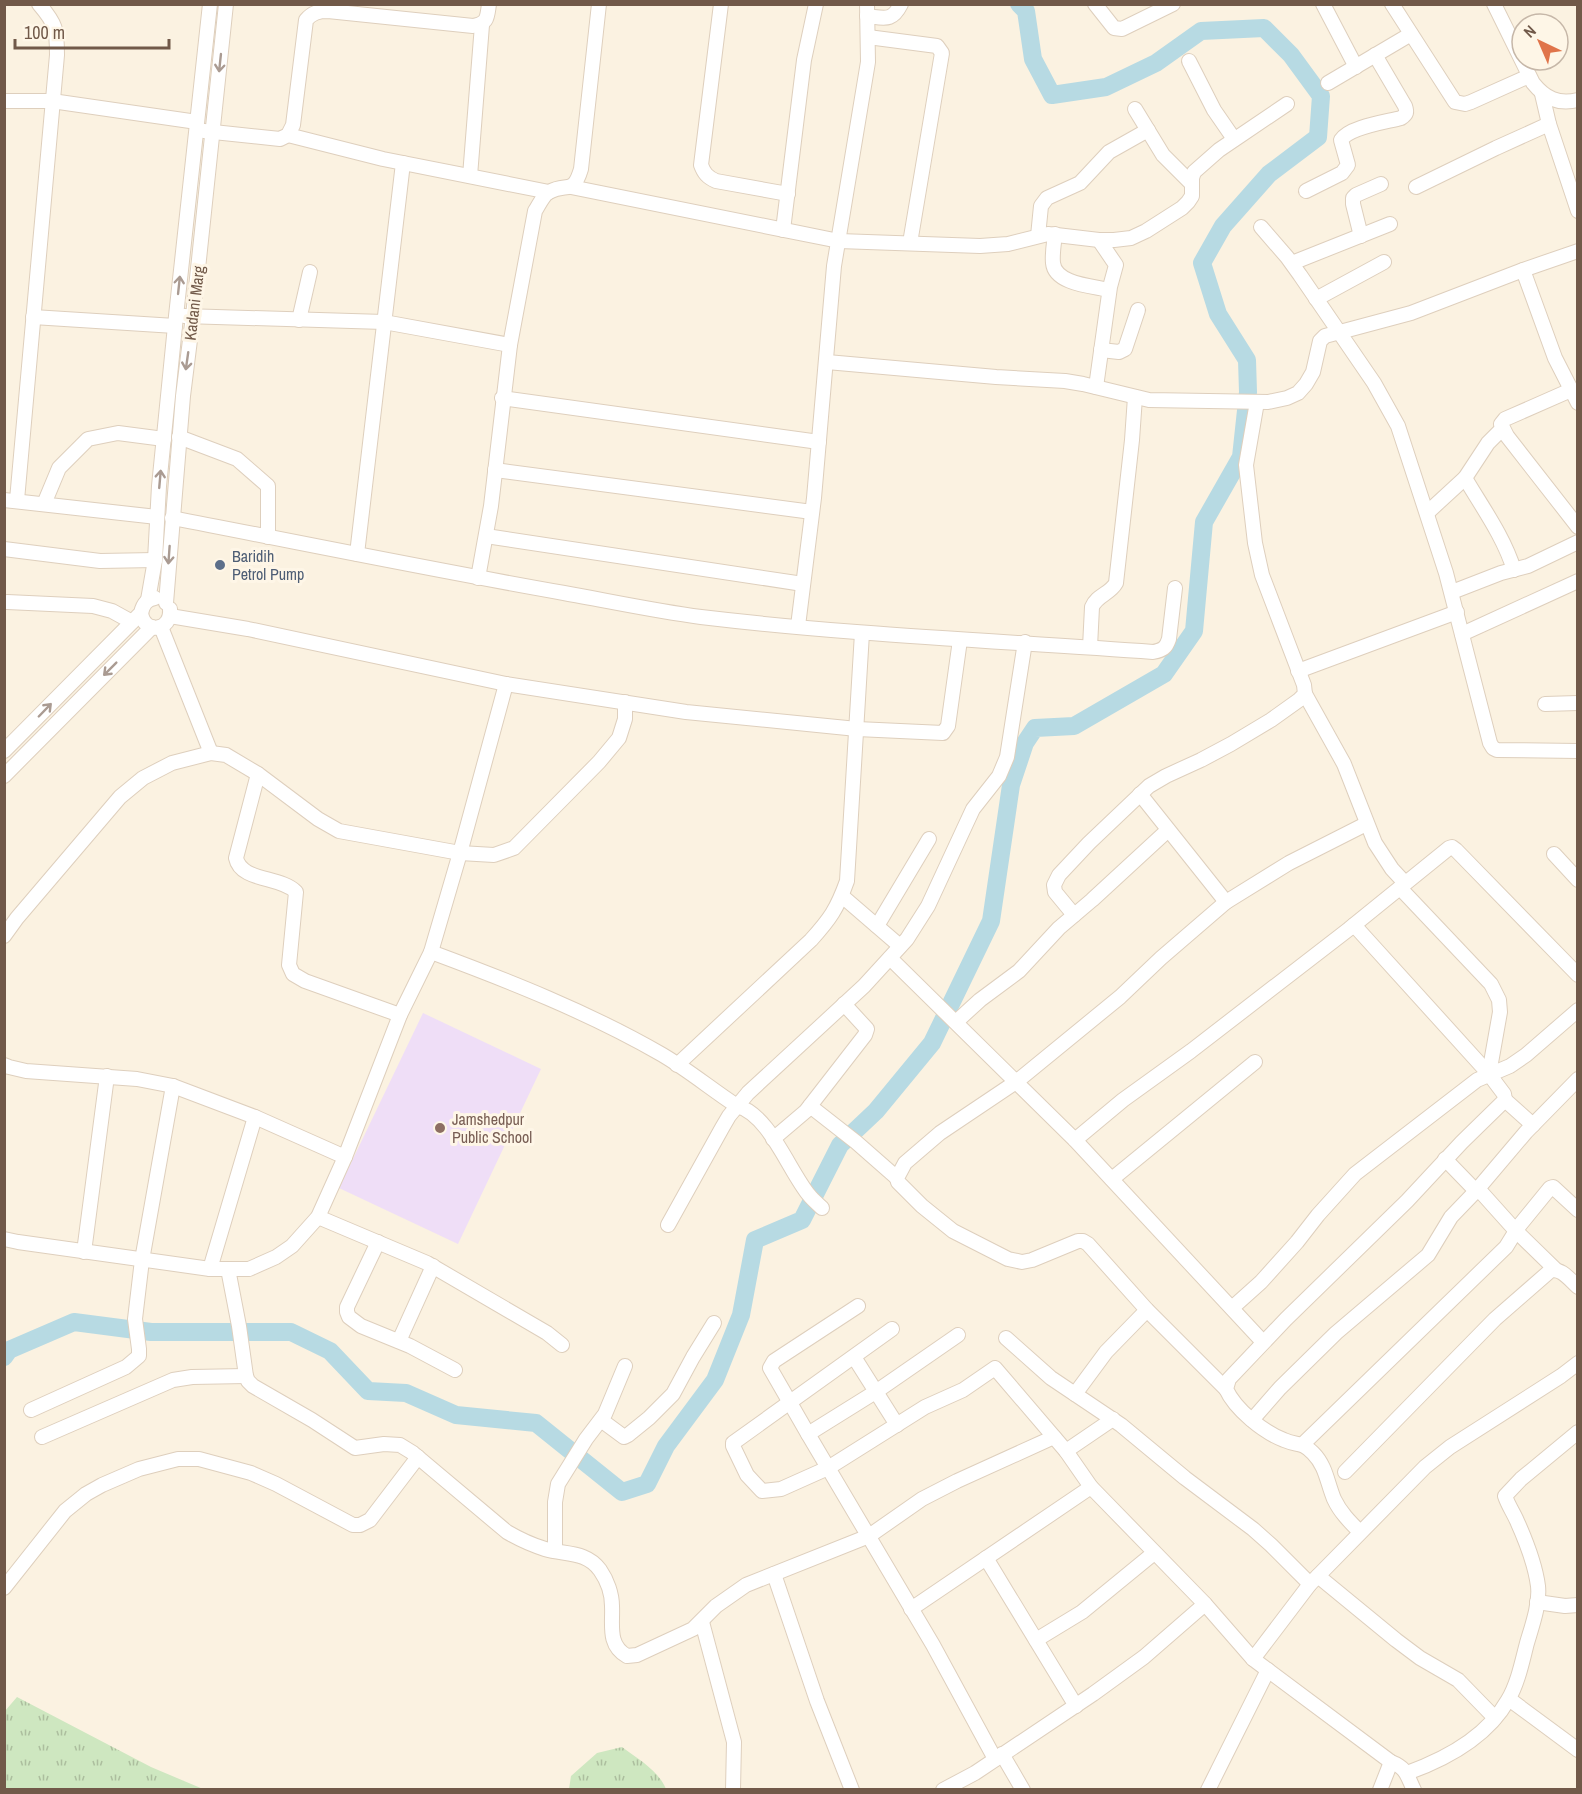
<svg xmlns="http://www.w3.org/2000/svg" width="1582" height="1794" font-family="'Archivo Narrow',sans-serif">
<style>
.education{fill:#efdef7}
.grass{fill:url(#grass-tufts)}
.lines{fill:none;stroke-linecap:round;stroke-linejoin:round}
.river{stroke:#b7dae3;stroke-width:18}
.minor-casing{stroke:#decfbd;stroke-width:16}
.minor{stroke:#fff;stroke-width:14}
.oneway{stroke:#aa9b92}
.service-dot{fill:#5c6f8a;stroke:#fef6e7;stroke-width:2}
.education-dot{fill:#8d6e63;stroke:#fef6e7;stroke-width:2}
.labels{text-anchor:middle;stroke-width:6;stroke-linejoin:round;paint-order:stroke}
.street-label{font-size:16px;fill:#715949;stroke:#fef6e7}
.service-label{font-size:16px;fill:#4e5e75;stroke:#fef6e7;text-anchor:start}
.education-label{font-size:16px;fill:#785e54;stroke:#fef6e7;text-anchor:start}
</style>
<defs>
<pattern id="grass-tufts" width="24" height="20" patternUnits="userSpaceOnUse" patternTransform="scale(1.5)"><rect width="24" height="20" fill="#cee7c0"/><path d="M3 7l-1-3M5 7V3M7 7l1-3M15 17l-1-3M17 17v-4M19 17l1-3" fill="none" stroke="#acbe9e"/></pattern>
</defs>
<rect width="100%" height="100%" fill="#fbf2e1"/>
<polygon class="education" points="423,1013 541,1069 458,1244 339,1188"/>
<g class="grass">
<polygon points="17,1697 151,1767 203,1789 5,1789 5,1711"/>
<path d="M622 1747C638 1759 658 1770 666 1789H569L571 1776 597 1753Z"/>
</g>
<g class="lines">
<polyline class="river" points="4,1357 9,1350 74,1322 151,1332 291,1332 330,1351 368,1391 406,1393 456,1415 536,1423 622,1492 647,1484 666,1446 715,1380 741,1315 755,1240 802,1220 840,1145 876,1111 932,1043 991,921 1011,785 1025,743 1035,728 1074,726 1164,674 1194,631 1204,522 1241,457 1248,392 1247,360 1218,314 1202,263 1223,226 1269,174 1318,137 1321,96 1291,55 1264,28 1201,31 1156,63 1106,87 1052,95 1033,59 1026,11 1019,4"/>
<g class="minor-casing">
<g id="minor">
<path d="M721 4 701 165C704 173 707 177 716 181L788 194"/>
<polyline points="1095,4 1114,28 1122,29 1173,4"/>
<polyline points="1323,4 1356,67"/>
<polyline points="1392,4 1455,102 1465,104 1471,102 1529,76"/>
<path d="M1494 4 1533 83C1545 98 1558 105 1578 100"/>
<path d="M867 16C885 18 892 22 901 4"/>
<polyline points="868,37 937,46 942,53 910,243"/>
<polyline points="1189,61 1214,110 1234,139"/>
<polyline points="1328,83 1411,34"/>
<polyline points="1542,94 1549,124 1578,211"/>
<polyline points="4,101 52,101 197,122"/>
<polyline points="1135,109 1163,155 1192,184"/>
<path d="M204 131 280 139 288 135 293 125 306 20C312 13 318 11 328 11L473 26C488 23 487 18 489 4"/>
<polyline points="288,135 383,159 549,192"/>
<polyline points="470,176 482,25"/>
<polyline points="571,187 839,241 980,246 1008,244 1048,234 1099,240 1114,240 1131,238 1146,231 1182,208 1188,202 1192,196 1192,178 1194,172 1219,150 1287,104"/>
<polyline points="1416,187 1496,148 1549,124"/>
<path d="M1306 191 1342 173 1348 165 1341 140C1349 127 1386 122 1401 118 1407 114 1407 112 1405 106L1375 55"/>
<polyline points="1261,227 1287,257 1300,275 1374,383 1398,426 1446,573 1490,743 1493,748 1497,750 1578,751"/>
<polyline points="783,230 804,60 816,4"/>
<path d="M1055 234C1054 243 1052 254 1053 263 1055 284 1092 286 1109 290"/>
<polyline points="1038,236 1041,206 1047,198 1080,183 1109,152 1148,130"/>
<polyline points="1361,236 1353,204 1353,198 1356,195 1381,184"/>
<polyline points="1292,263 1390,224"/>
<polyline points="1523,270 1555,358 1578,403"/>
<polyline points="1316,299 1384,262"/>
<polyline points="184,316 384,322 510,345"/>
<polyline points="33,317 175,326"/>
<polyline points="299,320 310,272"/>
<polyline points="1101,350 1119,352 1125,349 1138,310"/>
<polyline points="827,362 996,377 1065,381 1083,384 1149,400 1268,402 1287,398 1298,393 1306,384 1313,372 1320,341 1325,336 1411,313 1523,270 1578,251"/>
<polyline points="1096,387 1110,287 1116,265 1099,240"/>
<polyline points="1571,390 1505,419 1501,424 1507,436 1578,527"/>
<polyline points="502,398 819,442"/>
<polyline points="179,437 237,459 268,486 268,537"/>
<polyline points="495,470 812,512"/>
<path d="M1465 478C1482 507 1504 537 1514 570"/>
<polyline points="4,500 157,517"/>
<path d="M17 500 57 55C57 29 56 24 39 4"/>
<polyline points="44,504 59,468 88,439 118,433 164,439"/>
<polyline points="1427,513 1465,478 1488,443 1502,429"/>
<path d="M172 518C302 543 433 570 564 593 609 601 655 611 701 617 851 635 1003 641 1153 652 1163 650 1166 648 1169 639L1175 588"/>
<polyline points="486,536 803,584"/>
<polyline points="4,549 100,561 155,560"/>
<polyline points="357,554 403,163"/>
<path d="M478 578 491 506 510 345 535 211C539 205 543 195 549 192 567 182 573 196 581 169L599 4"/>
<polyline points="1452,592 1501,573 1528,566 1578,542"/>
<polyline points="148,600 155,560 159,486 176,316 210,4"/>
<polyline points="7,602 93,606 112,611 132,622"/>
<polyline points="166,603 183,396 193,316 226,4"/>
<path d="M141 613C144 635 172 631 170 609"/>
<polyline points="170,616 248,629 506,684 686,712 857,729 943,733 948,726 960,640"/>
<polyline points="798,626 814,498 834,266 868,62 867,4"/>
<polyline points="161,627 211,753"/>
<polyline points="1462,634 1578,581"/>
<path d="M1090 647 1092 607C1097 595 1110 594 1116 583L1132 440 1135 397"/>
<polyline points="1298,671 1457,612"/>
<polyline points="1305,694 1344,764 1375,843 1392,869 1405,883"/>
<polyline points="1545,704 1578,703"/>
<path d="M4 751 141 613C143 604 147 599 155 598"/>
<path d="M258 774 236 858C241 882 281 876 296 892L289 965 293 974 305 981 400 1015"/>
<polyline points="4,776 152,627"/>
<polyline points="1140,794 1226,902"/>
<polyline points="1554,854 1578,880"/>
<polyline points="1400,888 1491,984 1499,1000 1500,1012 1489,1074"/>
<polyline points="842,896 900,946"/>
<polyline points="1074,915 1055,892 1054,885 1059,875 1089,843 1149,786 1166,776 1201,760 1231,744 1271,720 1299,700 1305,694 1304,685 1262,575 1255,543 1246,465 1257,402"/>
<path d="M1354 925 1489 1074 1504 1094 1505 1100 1462 1142 1407 1201 1286 1319 1229 1379 1226 1389C1235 1409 1263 1432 1284 1440 1298 1446 1301 1441 1313 1453 1326 1466 1327 1482 1334 1499 1340 1512 1350 1522 1360 1532"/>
<polyline points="877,926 929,839"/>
<polyline points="4,936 17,918 120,797 143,778 172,763 211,753 226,755 258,774 318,819 339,831 460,853 494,855 514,848 599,762 619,738 625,719 625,702"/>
<path d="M431 952C509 981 588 1012 661 1054 687 1069 711 1089 737 1106 769 1114 789 1171 809 1195 813 1200 818 1204 822 1208"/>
<polyline points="890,958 1075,1140 1263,1342"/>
<polyline points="956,1022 980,1000 1019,971 1059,928 1092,900 1168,830"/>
<polyline points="4,1065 9,1067 26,1071 137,1079 173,1086 255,1117 345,1157"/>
<path d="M677 1065 811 940C830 919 837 909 847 881L862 633"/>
<polyline points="1505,1100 1533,1125"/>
<polyline points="810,1106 856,1142 897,1178"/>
<polyline points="773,1139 806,1111 865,1035 867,1029 844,1004"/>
<polyline points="1075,1140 1123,1100 1191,1051 1349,929 1449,848 1452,847 1456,850 1578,975"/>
<polyline points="1445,1159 1476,1191 1526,1132 1578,1079"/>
<polyline points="1112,1179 1255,1062"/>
<polyline points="318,1217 427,1263 547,1333 562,1345"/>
<polyline points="668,1225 722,1128 729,1116 748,1093 864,986 907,939 928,906 973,809 999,776 1007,757 1025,642"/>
<polyline points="4,1239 18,1242 210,1269 249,1269 276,1257 292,1246 318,1217 345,1157 400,1015 431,952 460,853 506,684"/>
<polyline points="378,1242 347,1307 347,1312 349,1317 361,1326 410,1346 455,1370"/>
<polyline points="84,1252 107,1076"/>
<polyline points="210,1269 255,1117"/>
<path d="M228 1269 239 1326 246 1376 248 1381 253 1386 312 1420 355 1448 384 1444 400 1445 413 1453 507 1532C519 1539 532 1545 545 1549 566 1555 586 1551 600 1570 607 1580 612 1594 612 1606 613 1624 607 1645 627 1656L637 1655 693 1629 716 1606 746 1585 869 1536 922 1499 957 1481 1054 1437"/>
<polyline points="858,1306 774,1361 770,1368 808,1434 933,1645 995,1759"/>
<polyline points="1232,1308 1261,1282 1297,1242 1318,1215 1355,1174 1477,1080 1510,1066 1526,1055 1578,1010"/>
<path d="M892 1329 733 1443V1446L747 1475 762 1491 781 1489 828 1468 925 1407 963 1390 995 1368 1066 1451 1091 1487 1205 1604 1253 1659 1391 1762C1407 1768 1407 1776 1414 1790"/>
<polyline points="1006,1338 1051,1378 1121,1425 1185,1478 1253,1529 1271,1545 1310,1584"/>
<polyline points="399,1341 433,1266"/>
<polyline points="854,1357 897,1425"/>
<polyline points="1226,1389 1147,1310 1088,1244 1083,1241 1078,1241 1032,1260 1022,1262 1008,1259 953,1231 922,1206 898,1182 897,1178 905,1163 940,1133 1016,1082 1120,997 1161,958 1226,902 1289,863 1366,824"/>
<polyline points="1075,1394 1106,1352 1147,1310"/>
<polyline points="31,1410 126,1367 139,1356 139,1349 135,1319 142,1260 173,1086"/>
<polyline points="601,1420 624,1437 628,1435 649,1418 673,1394 693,1357 714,1323"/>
<polyline points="1252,1420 1280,1388 1336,1333 1428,1255 1451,1217 1476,1191 1481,1192 1516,1231 1555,1269"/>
<polyline points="808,1434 877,1391 958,1335"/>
<polyline points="42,1437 173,1380 192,1377 246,1376"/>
<polyline points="1303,1444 1506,1247 1519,1226 1550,1188 1553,1187 1578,1210"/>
<polyline points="1066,1451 1113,1419"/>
<path d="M1345 1472 1495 1319 1550 1271C1561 1267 1570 1280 1578 1287"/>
<polyline points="555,1551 555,1502 558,1484 586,1439 605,1414 625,1366"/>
<polyline points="986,1558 1076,1706"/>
<polyline points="774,1574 817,1701 852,1790"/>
<polyline points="1318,1576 1396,1640 1420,1658 1458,1680 1495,1718"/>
<polyline points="4,1588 65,1511 86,1494 102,1485 139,1469 178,1459 199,1459 251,1473 276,1484 353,1525 360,1525 370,1520 418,1457"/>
<polyline points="1537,1602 1565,1606 1578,1605"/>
<polyline points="911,1609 1091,1487"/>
<polyline points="702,1622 734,1742 733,1790"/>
<polyline points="1036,1640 1082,1612 1154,1553"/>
<polyline points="1253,1659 1310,1584 1425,1467 1450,1447 1561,1376 1578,1363"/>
<polyline points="1509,1699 1578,1750"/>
<polyline points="1002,1754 1023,1790"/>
<path d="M1407 1773C1446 1759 1487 1737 1508 1700 1518 1683 1522 1662 1527 1643 1532 1626 1540 1604 1538 1586 1535 1563 1526 1541 1517 1521 1513 1512 1508 1505 1505 1496L1521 1479 1578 1432"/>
<polyline points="943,1790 975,1773 1093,1694 1144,1657 1205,1604"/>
<polyline points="1208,1790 1268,1670"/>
<polyline points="1380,1790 1391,1762"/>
</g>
</g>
<use href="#minor" class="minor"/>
</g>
<defs><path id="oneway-shaft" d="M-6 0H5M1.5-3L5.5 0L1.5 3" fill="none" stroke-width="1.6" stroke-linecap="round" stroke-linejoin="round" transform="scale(1.5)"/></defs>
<g class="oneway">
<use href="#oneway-shaft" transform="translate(220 63) rotate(96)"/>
<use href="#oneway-shaft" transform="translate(179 285) rotate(-84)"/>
<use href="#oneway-shaft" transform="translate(187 361) rotate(98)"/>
<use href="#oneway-shaft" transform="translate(160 479) rotate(-85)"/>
<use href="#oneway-shaft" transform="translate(169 555) rotate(94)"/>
<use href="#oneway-shaft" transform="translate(110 669) rotate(135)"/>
<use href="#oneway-shaft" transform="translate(45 710) rotate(-46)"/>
</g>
<circle class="service-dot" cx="220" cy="565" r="6"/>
<circle class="education-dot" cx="440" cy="1128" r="6"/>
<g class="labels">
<g class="street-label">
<text transform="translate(194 303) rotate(-83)" y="6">Kadani Marg</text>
</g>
<g class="service-label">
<text x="232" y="562">Baridih<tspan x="232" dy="18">Petrol Pump</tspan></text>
</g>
<g class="education-label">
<text x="452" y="1125">Jamshedpur<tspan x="452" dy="18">Public School</tspan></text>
</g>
</g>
<rect width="1582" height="1794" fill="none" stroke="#715949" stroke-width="12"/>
<g transform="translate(1540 42) rotate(316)"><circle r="28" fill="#fef6e7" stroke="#c6b7a8" stroke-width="1.5"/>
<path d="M0-4.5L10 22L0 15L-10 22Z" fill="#e0744a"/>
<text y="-9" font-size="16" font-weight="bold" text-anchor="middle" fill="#715949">N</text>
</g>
<path d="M15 39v9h154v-9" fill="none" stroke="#715949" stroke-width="3"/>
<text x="24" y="39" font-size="18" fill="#715949" stroke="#fef6e7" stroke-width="4.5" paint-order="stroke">100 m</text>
</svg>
